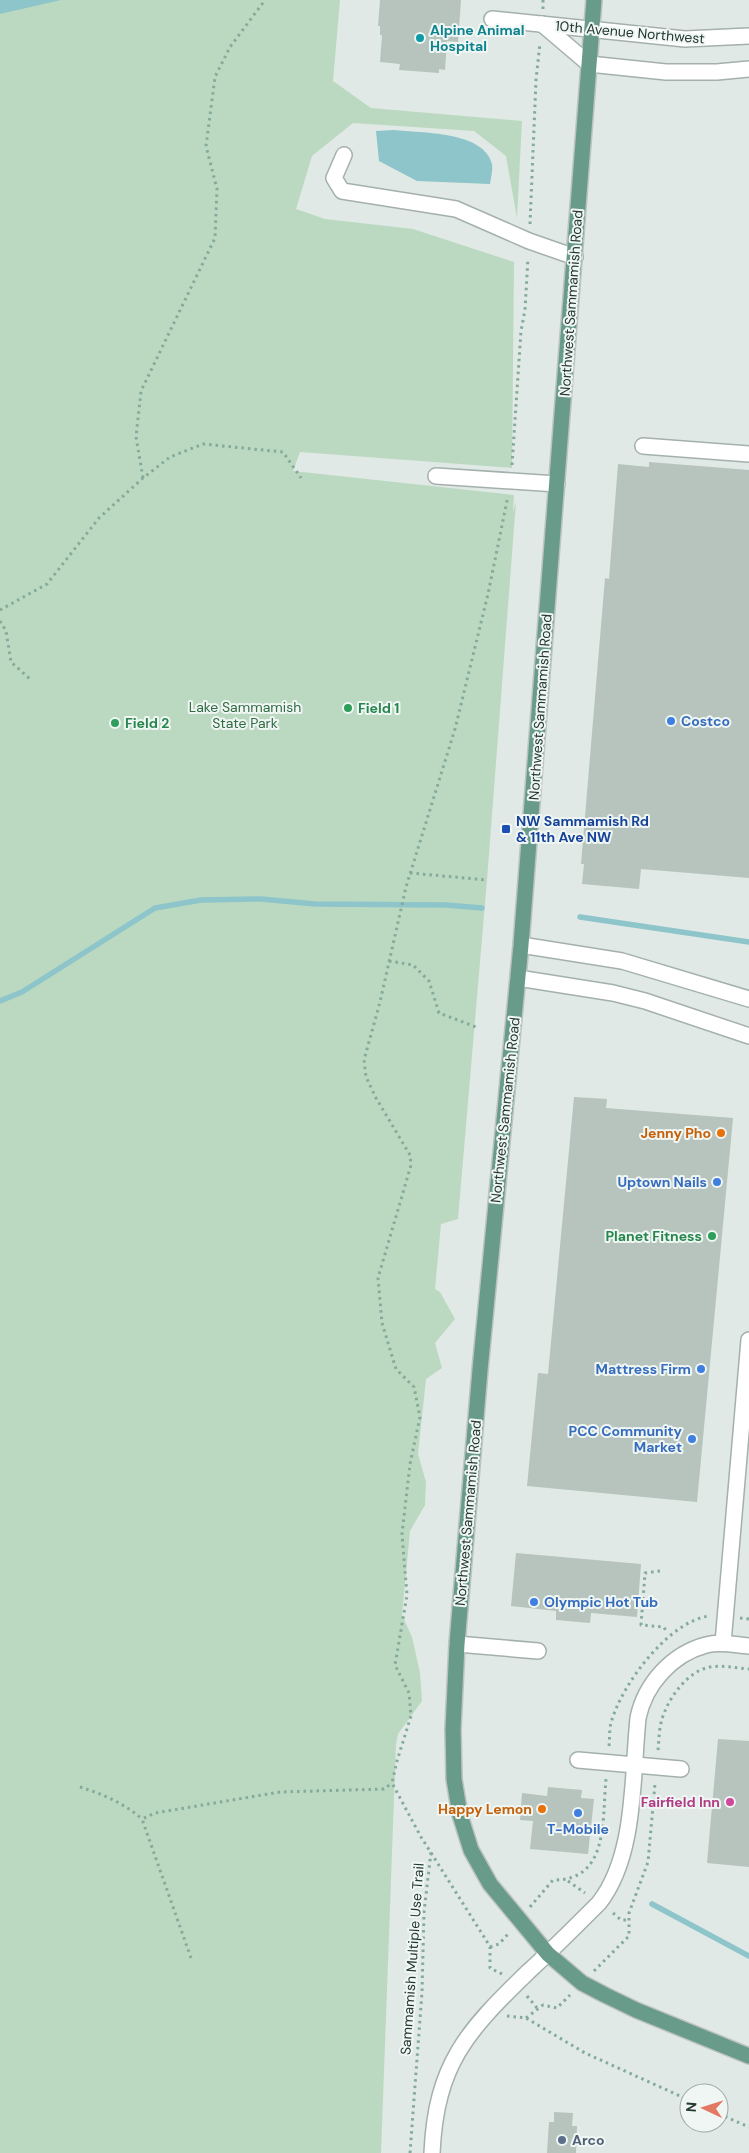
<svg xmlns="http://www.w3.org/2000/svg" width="749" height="2153" font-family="'DM Sans',sans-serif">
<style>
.green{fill:#bbd9c1}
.water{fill:#8dc5ca}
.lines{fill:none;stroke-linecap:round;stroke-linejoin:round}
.stream{stroke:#8dc5ca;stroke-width:5.5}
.building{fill:#b6c4bd}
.minor-casing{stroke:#a4b0ab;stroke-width:18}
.major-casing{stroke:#bdc3c1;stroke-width:18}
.path{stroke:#84aa9b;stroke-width:3;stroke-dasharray:2.5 4;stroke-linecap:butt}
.minor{stroke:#fff;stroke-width:15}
.major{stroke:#699b8a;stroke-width:15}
.culture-dot{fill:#0f9aa8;stroke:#f0f6f3;stroke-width:2}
.leisure-dot{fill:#2e9e5b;stroke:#f0f6f3;stroke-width:2}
.shop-dot{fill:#3f7fe0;stroke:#f0f6f3;stroke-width:2}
.transit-dot{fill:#1a4fb4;stroke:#f0f6f3;stroke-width:2}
.food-dot{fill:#e8710a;stroke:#f0f6f3;stroke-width:2}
.hotel-dot{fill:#d1479c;stroke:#f0f6f3;stroke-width:2}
.service-dot{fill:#5c6f8a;stroke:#f0f6f3;stroke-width:2}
.labels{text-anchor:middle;stroke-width:4;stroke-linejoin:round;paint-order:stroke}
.culture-label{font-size:14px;font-weight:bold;fill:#0d838f;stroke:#f0f6f3;text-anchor:start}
.street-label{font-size:14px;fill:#233831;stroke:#f0f6f3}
.park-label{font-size:14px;fill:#316b43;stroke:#f0f6f3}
.leisure-label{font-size:14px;font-weight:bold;fill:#27864d;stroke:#f0f6f3;text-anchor:start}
.shop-label{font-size:14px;font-weight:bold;fill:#366cbe;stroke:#f0f6f3;text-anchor:end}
.transit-label{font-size:14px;font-weight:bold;fill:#164399;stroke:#f0f6f3;text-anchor:start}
.food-label{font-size:14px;font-weight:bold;fill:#c56008;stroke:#f0f6f3;text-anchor:end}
.hotel-label{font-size:14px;font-weight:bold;fill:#b23c85;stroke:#f0f6f3;text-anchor:end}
.service-label{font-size:14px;font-weight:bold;fill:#4e5e75;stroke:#f0f6f3;text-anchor:start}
</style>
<rect width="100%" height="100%" fill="#e0e9e5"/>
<polygon class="green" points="0,0 340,0 333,81 371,108 522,121 517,218 506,156 474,131 353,123 312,156 296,209 325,219 413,229 514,262 512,468 300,452 293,471 514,495 513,512 516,502 487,880 458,1219 441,1224 435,1289 440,1292 455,1319 435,1343 442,1368 426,1379 418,1454 426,1482 425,1505 410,1531 402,1615 412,1637 420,1673 422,1701 398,1734 396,1744 381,2153 0,2153"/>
<g class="water">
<polygon points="0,0 61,0 0,14"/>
<path d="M394 130C421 133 484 131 492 164 493 169 491 178 490 184L417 181 379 161 376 131Z"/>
</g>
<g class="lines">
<g class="stream">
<polyline points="580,917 749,942"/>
<polyline points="0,1001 22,992 155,908 201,900 261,899 315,904 446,905 482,908"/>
<polyline points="652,1904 749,1956"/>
</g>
</g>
<g class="building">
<polygon points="380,0 461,0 458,42 447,41 445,70 439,69 439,73 399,70 400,64 380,62 382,35 380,35 380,26 378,26"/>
<polygon points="649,462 749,470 749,878 641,869 639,889 582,884 584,864 581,864 605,578 609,579 618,464 649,467"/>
<polygon points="574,1097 607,1099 606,1108 733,1118 697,1502 527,1486 538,1373 548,1374"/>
<polygon points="516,1553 641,1564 637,1617 591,1613 590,1623 556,1620 556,1611 511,1606"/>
<polygon points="718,1739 749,1741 749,1867 707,1863"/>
<polygon points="548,1787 582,1790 581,1798 594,1799 588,1854 530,1849 533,1821 520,1820 522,1793 547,1796"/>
<polygon points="554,2112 573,2113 572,2126 577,2126 576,2153 547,2153 549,2122 554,2122"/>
</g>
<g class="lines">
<g class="minor-casing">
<g id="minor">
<polyline points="492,19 685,39 749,36"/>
<polyline points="542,24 589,64 666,72 717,72 749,69"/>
<polyline points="344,155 334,178 342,191 456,209 529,241 575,257"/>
<polyline points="643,446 749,454"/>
<polyline points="436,476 557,484"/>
<polyline points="521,945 622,961 749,999"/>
<polyline points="518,978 613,993 645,1001 749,1036"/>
<polyline points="723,1643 749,1340"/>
<polyline points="457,1644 538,1651"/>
<polyline points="578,1760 681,1769"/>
<path d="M432 2153C436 2064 467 2031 528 1972 552 1950 576 1926 599 1903 636 1856 632 1777 638 1718 645 1684 672 1654 706 1645 720 1641 735 1645 749 1646"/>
</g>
</g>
<g class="major-casing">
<polyline id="major" points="594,0 521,945 480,1370 457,1644 453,1729 454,1779 460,1815 471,1850 490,1884 548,1954 582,1983 605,1995 636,2010 749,2056"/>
</g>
<g class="path">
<polyline points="543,9 543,0"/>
<polyline points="530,224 536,80 540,43"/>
<polyline points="512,465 521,331 525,310 528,258"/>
<polyline points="143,478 136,437 141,391 215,238 217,189 206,146 215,77 230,47 265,0"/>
<polyline points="0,610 47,584 99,518 143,478 170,457 203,444 283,452 301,478"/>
<polyline points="0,621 6,631 11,662 31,680"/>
<polyline points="410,873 487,880"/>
<polyline points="389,961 413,965 429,981 439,1013 476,1027"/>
<polyline points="660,1571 645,1573 641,1625 664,1627 667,1633"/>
<polyline points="740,1618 749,1619"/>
<path d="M609 1746C610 1738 609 1730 611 1723 621 1685 669 1621 709 1616"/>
<path d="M658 1750C659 1740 659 1729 662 1719 668 1699 687 1671 710 1667 723 1665 736 1668 749 1669"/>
<path d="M80 1787C102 1794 124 1803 142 1819"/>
<polyline points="568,1881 585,1893"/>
<path d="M530 1907 553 1880C609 1881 602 1820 606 1779"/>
<polyline points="613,1913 621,1920 629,1920"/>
<polyline points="490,1947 499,1944 509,1933"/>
<polyline points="191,1958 142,1819 155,1813 280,1792 384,1789 392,1783"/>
<polyline points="594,1971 629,1936 629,1913 648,1862 655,1784"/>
<polyline points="502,1974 490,1968 490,1947 486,1940 421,1837 392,1783 397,1761 411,1716 409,1693 395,1665 407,1595 402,1534 410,1464 420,1417 414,1387 396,1369 382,1323 378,1278 411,1165 410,1155 376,1098 366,1077 364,1060 380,1002 406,887 455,729 488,594 508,496"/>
<polyline points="527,1996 537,2008"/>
<polyline points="507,2016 526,2018 585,2053 689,2100"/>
<polyline points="526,2018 543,2005 557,2008 570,1995"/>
<polyline points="719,2114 749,2127"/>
<polyline points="410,2153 422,1992 424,1912 431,1852"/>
</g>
<use href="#minor" class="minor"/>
<use href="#major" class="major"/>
</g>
<circle class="culture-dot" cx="420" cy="38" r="5"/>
<g class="leisure-dot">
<circle cx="348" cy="708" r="5"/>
<circle cx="115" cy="723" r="5"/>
<circle cx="712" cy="1236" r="5"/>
</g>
<g class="shop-dot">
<circle cx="671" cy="721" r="5"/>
<circle cx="717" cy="1182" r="5"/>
<circle cx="701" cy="1369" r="5"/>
<circle cx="692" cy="1439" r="5"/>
<circle cx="534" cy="1602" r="5"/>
<circle cx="578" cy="1813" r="5"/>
</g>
<rect class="transit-dot" x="501" y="824" width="10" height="10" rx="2.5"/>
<g class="food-dot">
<circle cx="721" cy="1133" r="5"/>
<circle cx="542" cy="1809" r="5"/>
</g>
<circle class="hotel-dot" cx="730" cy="1802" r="5"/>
<circle class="service-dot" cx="562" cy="2140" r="5"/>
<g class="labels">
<g class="culture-label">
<text x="430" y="35">Alpine Animal<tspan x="430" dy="16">Hospital</tspan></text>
</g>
<g class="street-label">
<text transform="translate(630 32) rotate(5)" y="5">10th Avenue Northwest</text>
<text transform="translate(571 303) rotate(-86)" y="5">Northwest Sammamish Road</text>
<text transform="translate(540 707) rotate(-86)" y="5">Northwest Sammamish Road</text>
<text transform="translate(505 1110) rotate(-84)" y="5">Northwest Sammamish Road</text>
<text transform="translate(468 1513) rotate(-85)" y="5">Northwest Sammamish Road</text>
<text transform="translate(412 1959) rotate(-86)" y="5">Sammamish Multiple Use Trail</text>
</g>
<g class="park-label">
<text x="245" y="712">Lake Sammamish<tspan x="245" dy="16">State Park</tspan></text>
</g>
<g class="leisure-label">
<text x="358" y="713">Field 1</text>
<text x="125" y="728">Field 2</text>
<text x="702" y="1241" text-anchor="end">Planet Fitness</text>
</g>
<g class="shop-label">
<text x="681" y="726" text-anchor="start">Costco</text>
<text x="707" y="1187">Uptown Nails</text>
<text x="691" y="1374">Mattress Firm</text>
<text x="682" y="1436">PCC Community<tspan x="682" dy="16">Market</tspan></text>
<text x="544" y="1607" text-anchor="start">Olympic Hot Tub</text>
<text x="578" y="1834" text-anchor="middle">T-Mobile</text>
</g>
<g class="transit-label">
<text x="516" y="826">NW Sammamish Rd<tspan x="516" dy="16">&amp; 11th Ave NW</tspan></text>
</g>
<g class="food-label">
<text x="711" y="1138">Jenny Pho</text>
<text x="532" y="1814">Happy Lemon</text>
</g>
<g class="hotel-label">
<text x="720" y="1807">Fairfield Inn</text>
</g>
<g class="service-label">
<text x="572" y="2145">Arco</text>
</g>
</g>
<g transform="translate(704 2108) rotate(274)"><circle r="24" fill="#f0f6f3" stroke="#9eaaa5"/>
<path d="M0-4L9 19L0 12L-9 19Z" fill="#e47963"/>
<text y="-8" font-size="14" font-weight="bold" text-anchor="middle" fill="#233831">N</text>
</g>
</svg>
